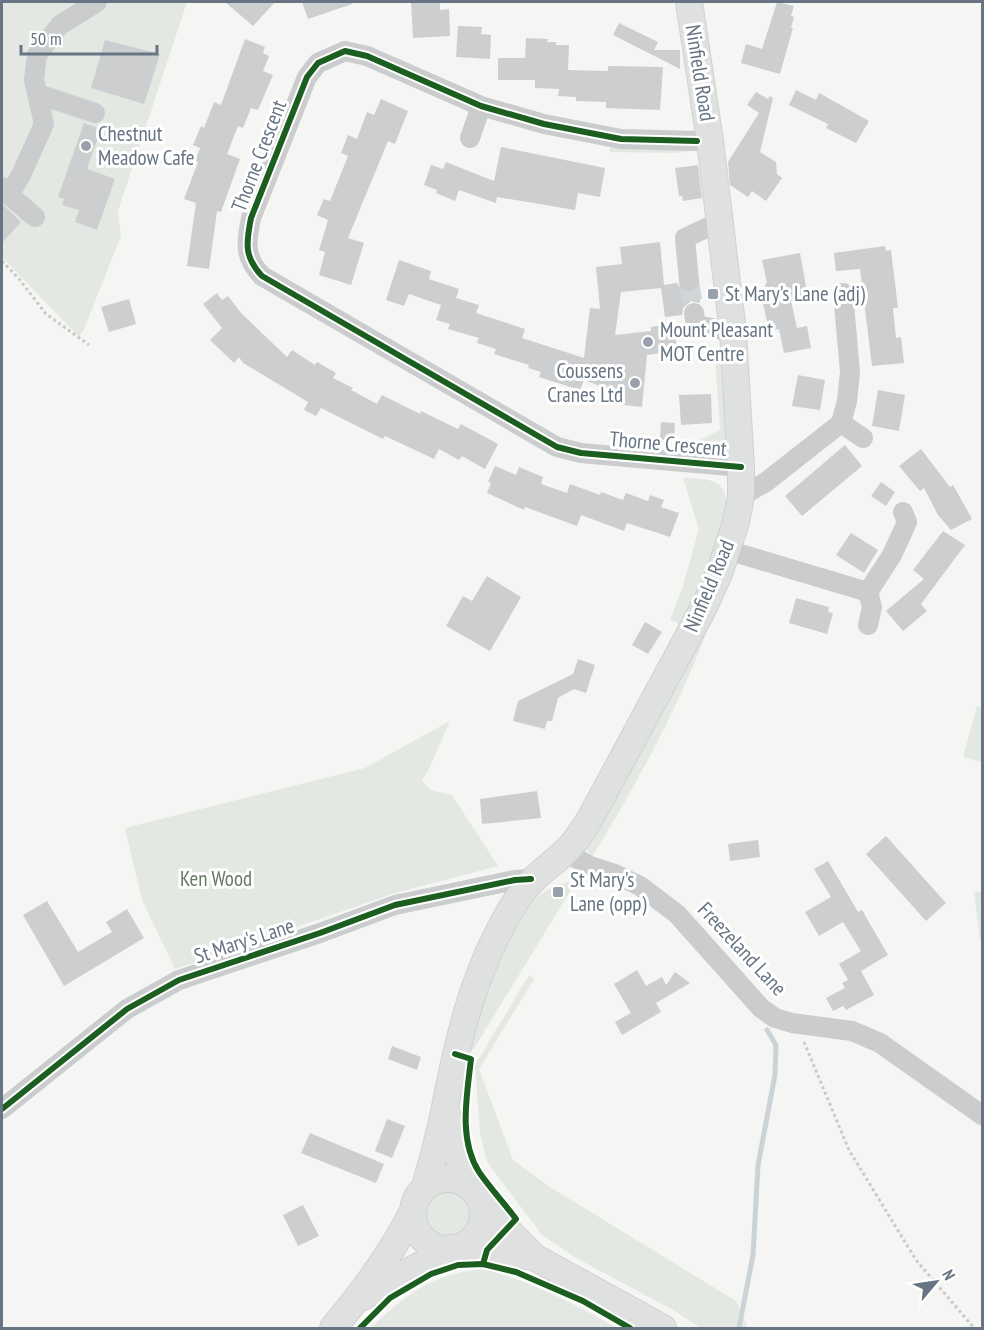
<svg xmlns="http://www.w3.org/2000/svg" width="984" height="1330" font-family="'PT Sans Narrow',sans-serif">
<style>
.green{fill:#e4e8e2}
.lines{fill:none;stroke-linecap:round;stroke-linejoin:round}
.stream{stroke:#ccd3d7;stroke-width:5}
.building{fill:#cdcecf}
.minor-tunnel{stroke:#d1d5d8;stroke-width:20;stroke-dasharray:20 10;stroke-linecap:butt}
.major-casing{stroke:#d1d1d2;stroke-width:28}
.path{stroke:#c9caca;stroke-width:3;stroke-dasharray:3 3;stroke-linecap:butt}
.minor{stroke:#cacccd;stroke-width:20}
.major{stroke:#dfe0e0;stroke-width:26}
.cycleway-casing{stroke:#fff;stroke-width:10}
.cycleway{stroke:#1b5e20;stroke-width:6}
.poi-dot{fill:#98a1ab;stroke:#fff;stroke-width:2}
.labels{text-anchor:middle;stroke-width:6;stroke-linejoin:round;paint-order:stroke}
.street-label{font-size:21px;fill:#667483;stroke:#fff}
.poi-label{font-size:21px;fill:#667483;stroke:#fff;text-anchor:start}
.park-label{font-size:21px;fill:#687a65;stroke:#fff}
</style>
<rect width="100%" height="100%" fill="#f5f5f4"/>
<g class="green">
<polygon points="2,2 187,2 118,211 121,236 84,329 79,337 2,257"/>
<polygon points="610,147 688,147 689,151 675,153 610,152"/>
<polygon points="727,354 731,446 724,452 719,453 682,449 720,430 715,355"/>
<path d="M683 478C696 479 713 477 722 488 740 510 693 600 681 624L670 620 682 589 699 529Z"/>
<path d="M710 623C680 705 638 782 592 857L587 849 588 840 706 625Z"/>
<polygon points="977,706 982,707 982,762 963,757"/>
<polygon points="450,721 428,771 422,780 430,790 452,795 498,866 395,893 175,969 142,900 125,828 365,768"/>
<path d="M577 880 473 1050 466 1049C483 1002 504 911 551 888 559 884 569 882 577 880Z"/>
<polygon points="982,891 982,940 980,941 974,892"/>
<polygon points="529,975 534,979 479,1069 513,1160 550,1187 736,1301 748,1328 701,1328 673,1310 576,1258 542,1235 487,1162 480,1133 475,1065"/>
<circle cx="447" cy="1213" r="26"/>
<path d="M483 1269C531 1281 574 1304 617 1328H371C406 1294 432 1274 483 1269Z"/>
</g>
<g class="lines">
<polyline class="stream" points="739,1328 753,1255 758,1165 775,1075 776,1045 767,1030"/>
</g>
<g class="building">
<polygon points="225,2 275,2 253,26"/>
<polygon points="302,2 352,2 352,4 308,19"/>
<polygon points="411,2 440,2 440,10 449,9 450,36 413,38"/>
<polygon points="777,2 794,6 791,16 794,17 791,28 793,28 780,74 741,63 746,44 762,49"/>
<polygon points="619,23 658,42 654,50 680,50 680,69 613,35"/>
<polygon points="458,26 482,27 481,34 491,35 490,59 456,57"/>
<polygon points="526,38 548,39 547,42 556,42 556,45 569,45 568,70 608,71 608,66 663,67 660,110 606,108 606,102 576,101 576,97 558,96 559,89 535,88 535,80 498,80 498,58 525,58"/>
<polygon points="245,39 265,47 263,53 269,56 263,71 273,75 258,110 251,108 243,128 238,126 227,154 240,159 221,212 217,211 209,269 187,266 196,203 184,199 198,162 195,161 200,148 193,145 201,126 204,128 214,102 221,105"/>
<polygon points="105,40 160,54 144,104 91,88"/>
<polygon points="796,90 816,100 819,93 869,121 856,143 826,128 828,124 789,105"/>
<polygon points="756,92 768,99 770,96 773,98 760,152 776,162 777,174 782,178 766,201 752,191 748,197 730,185 728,162 759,113 747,105"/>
<polygon points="381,99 408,111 395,144 388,141 348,238 364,243 351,285 319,275 325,252 319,250 328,220 317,215 324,199 330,201 348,156 341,153 348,135 357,139 367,112 374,115"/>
<polygon points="84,123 101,129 87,169 115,179 97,230 75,222 79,210 62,205 64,199 58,197"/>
<polygon points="501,147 605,168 600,197 578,193 575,210 497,197 496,203 459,190 455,201 436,193 437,190 424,185 431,165 443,169 446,162 494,181"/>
<polygon points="698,165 702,198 683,201 682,196 679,196 675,168"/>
<polygon points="2,204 21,222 2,243"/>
<polygon points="660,242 664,285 677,283 683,292 690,293 698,289 700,303 691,301 683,308 682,315 665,317 661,288 621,292 615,335 651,331 651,327 674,324 677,351 647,355 642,407 624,405 625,397 603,394 605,388 584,380 580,390 539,377 541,372 528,368 529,365 494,354 496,349 477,343 479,338 448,329 450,324 436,320 441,305 409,294 404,306 386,300 399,260 431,271 429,279 459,289 456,298 479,305 476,313 525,329 522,338 584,358 590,308 600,309 596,267 622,264 620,247"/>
<polygon points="885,246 886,251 891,250 898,308 893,308 896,338 901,337 904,363 872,366 860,269 836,271 834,253"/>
<polygon points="800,253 808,297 791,301 797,328 807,326 811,348 784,353 779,329 769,331 761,294 767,293 765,284 767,283 762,260"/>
<polygon points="217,293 222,300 228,296 241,313 287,357 292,350 315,365 317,362 336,373 333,378 353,388 351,390 377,404 382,395 420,414 421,411 458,429 461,424 498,444 485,469 462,456 459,460 439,449 434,459 385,436 383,439 321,408 316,416 304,410 308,402 243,363 239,357 234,363 210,340 222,328 203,304"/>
<polygon points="129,299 136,324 109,332 101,307"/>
<polygon points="798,375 825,380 820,410 792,406"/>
<polygon points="878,390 905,395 899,431 872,426"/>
<polygon points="711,394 712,423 681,425 679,395"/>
<polygon points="661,422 675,423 674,440 660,440"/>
<polygon points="845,445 862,466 802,516 785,496"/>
<polygon points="921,449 950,487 953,485 972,519 951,530 938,515 924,488 920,491 899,466"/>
<polygon points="495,466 516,475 519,467 543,477 541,484 567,493 570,484 600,495 601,492 623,500 626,493 648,501 650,495 664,500 661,507 679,513 670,537 627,523 624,531 581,515 577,526 525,507 524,510 487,493 491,483 488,482"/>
<polygon points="881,482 895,492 886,506 871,496"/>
<polygon points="943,531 965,545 921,604 927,611 903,631 886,611 924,579 913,570"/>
<polygon points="851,533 878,550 864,573 836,555"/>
<polygon points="487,576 521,597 490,651 446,626 463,596 472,601"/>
<polygon points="796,598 829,607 828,612 833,613 827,634 789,623"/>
<polygon points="645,622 662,632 648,654 632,645"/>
<polygon points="578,659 595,665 586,693 574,689 558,698 552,721 547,721 545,729 513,721 518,701 573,674"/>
<polygon points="537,791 541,818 482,824 480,799"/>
<polygon points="886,836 946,903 926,921 866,854"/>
<polygon points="758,840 760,857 730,861 728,844"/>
<polygon points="828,861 858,912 862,910 888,955 861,971 874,995 846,1010 843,1006 833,1011 826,998 845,988 842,983 848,980 839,964 861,951 843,922 819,936 805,912 831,897 814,869"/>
<polygon points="47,901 78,952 112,932 106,922 127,909 144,938 64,986 23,915"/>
<polygon points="637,970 646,986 662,977 666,985 675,972 690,983 656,1003 661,1012 622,1035 615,1022 631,1013 614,984"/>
<polygon points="392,1046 421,1057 417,1070 388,1059"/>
<polygon points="387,1119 405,1126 392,1158 375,1151"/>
<polygon points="310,1133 384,1164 376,1183 301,1153"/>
<polygon points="303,1205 319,1236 298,1246 283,1215"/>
</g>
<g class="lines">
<polyline class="minor-tunnel" points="689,281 694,313"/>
<g class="major-casing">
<g id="major">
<polyline points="446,1111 455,1149 469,1187"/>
<circle cx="448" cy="1214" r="35"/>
<path d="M425 1187C432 1161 440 1134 445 1107 459 1034 475 966 516 901 531 878 544 871 564 853 575 843 583 830 591 817L705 605 720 571 736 522 741 496V467L733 332 710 141 689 2"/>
<polyline points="481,1203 534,1257 663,1328"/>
<polyline points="461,1246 534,1257"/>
<polyline points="363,1297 451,1248"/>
<path d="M333 1328C363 1292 392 1254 413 1211"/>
</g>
</g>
<g class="path">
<polyline points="2,261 20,280 46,314 89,345"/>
<polyline points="804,1042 849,1150 916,1260 974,1328"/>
</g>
<g class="minor">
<polyline points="38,94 95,113"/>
<polyline points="470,138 481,106"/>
<path d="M697 141 621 139 544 124 481 106 367 56 345 51 318 63 307 77 251 218C246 243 244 257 262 276L557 447 581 453 741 467"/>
<polyline points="2,187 9,195 21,175 44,124 34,80 37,55 60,25 97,2"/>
<polyline points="9,195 35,217"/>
<polyline points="689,281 685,238 721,221"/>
<polyline points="694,313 696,325 733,332"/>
<polyline points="841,423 863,438"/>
<polyline points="741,496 766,482 841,423 847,401 850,372 843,293"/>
<polyline points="727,550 868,592 892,555 907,522 903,512"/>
<polyline points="868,625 872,607 868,592"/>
<polyline points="565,852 590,866 615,874 640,886 677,914 761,1008 775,1018 792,1023 852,1031 880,1043 982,1115"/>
<polyline points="2,1109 127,1009 179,980 320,933 395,905 515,880 531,879"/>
</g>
<use href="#major" class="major"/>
<g class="cycleway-casing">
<g id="cycleway">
<path d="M697 141 621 139 544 124 481 106 367 56 345 51 318 63 307 77 251 218C246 243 244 257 262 276L557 447 581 453 741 467"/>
<path d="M455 1054 471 1059C467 1095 458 1139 479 1172 490 1188 504 1203 516 1219L487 1250 483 1264"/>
<polyline points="2,1109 127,1009 179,980 320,933 395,905 515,880 531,879"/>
<polyline points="360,1328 390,1298 431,1274 458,1265 483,1264 516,1272 583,1301 630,1328"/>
</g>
</g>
<use href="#cycleway" class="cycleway"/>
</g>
<g class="poi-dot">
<circle cx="86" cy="146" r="6"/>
<rect x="707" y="288" width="12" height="12" rx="3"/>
<circle cx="648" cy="342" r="6"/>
<circle cx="635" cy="383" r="6"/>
<rect x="552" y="886" width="12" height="12" rx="3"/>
</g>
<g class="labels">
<g class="street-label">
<text transform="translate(700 73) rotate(81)" y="7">Ninfield Road</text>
<text transform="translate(259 156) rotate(-69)" y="7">Thorne Crescent</text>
<text transform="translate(668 444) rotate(5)" y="7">Thorne Crescent</text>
<text transform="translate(709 586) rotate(-67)" y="7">Ninfield Road</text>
<text transform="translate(244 941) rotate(-18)" y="7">St Mary's Lane</text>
<text transform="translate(742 949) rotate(47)" y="7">Freezeland Lane</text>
</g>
<g class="poi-label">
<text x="98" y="141">Chestnut<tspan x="98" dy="24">Meadow Cafe</tspan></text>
<text x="725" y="301">St Mary's Lane (adj)</text>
<text x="660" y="337">Mount Pleasant<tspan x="660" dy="24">MOT Centre</tspan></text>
<text x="623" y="378" text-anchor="end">Coussens<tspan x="623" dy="24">Cranes Ltd</tspan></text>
<text x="570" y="887">St Mary's<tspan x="570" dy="24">Lane (opp)</tspan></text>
</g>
<g class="park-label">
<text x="216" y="886">Ken Wood</text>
</g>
</g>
<rect width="984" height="1330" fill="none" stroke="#667483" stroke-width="6"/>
<g transform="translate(936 1282) rotate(61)" stroke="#ffffff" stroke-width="4.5" paint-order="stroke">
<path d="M0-4.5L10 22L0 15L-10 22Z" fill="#667483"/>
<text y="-9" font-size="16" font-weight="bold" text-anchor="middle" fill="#667483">N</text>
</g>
<path d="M21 45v9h136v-9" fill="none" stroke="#667483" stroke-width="3"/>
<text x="30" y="45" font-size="18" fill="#667483" stroke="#ffffff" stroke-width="4.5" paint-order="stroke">50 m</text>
</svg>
